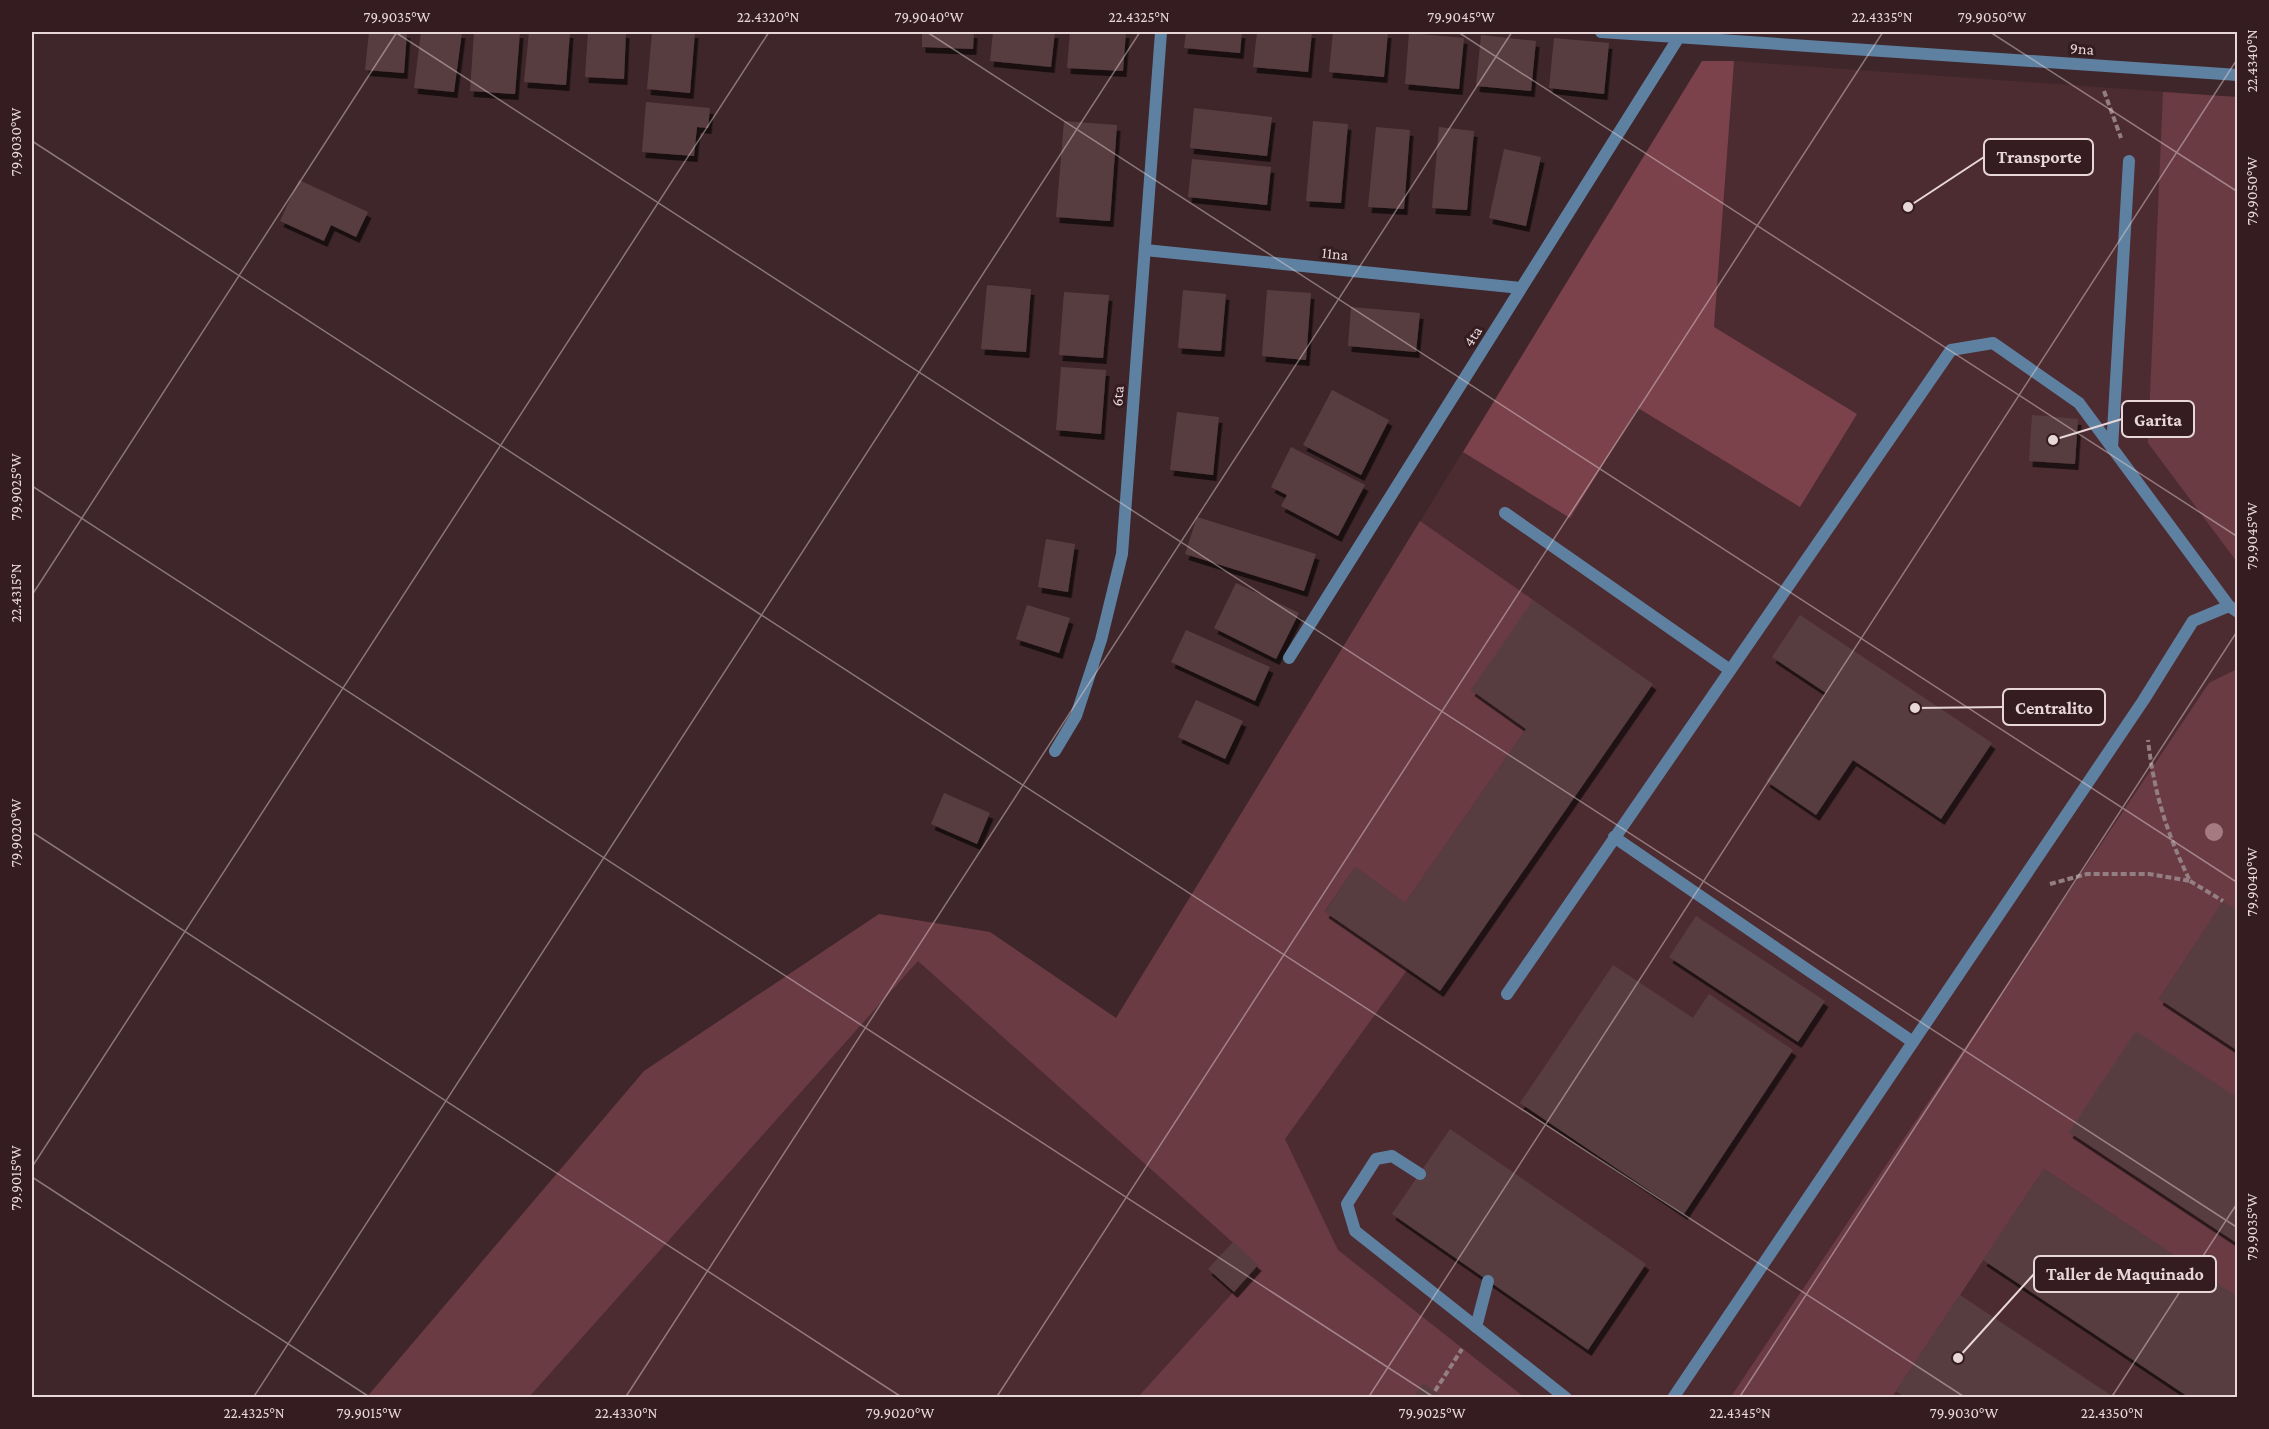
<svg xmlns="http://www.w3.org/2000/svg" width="2269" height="1429" font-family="'Crimson Pro',serif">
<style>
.built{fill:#4c2c31}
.green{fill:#6a3b43}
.forest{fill:#7b424c}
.building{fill:#583d41;filter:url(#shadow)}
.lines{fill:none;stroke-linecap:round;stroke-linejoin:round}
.path{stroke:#937f82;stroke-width:4;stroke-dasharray:6 3;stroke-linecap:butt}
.service{stroke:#5f81a1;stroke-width:12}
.minor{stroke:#5f81a1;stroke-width:12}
.tree{fill:#a57b81}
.ticks{fill:none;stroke:#e8d7d9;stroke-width:1.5;stroke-opacity:0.45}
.labels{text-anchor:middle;stroke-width:6;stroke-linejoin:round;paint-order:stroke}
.street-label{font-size:16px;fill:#e8d7d9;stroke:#341c20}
.leader{fill:none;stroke:#e8d7d9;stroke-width:2}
.callout-dot{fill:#e8d7d9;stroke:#341c20;stroke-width:2}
.callout{fill:#341c20;stroke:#e8d7d9;stroke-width:2}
.callout-label{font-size:18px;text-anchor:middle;font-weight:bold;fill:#e8d7d9}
.neatline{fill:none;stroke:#e8d7d9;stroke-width:2}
.ticks-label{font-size:15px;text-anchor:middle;fill:#e8d7d9}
</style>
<defs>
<filter id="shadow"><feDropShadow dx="3.5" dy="6" stdDeviation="0" flood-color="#0009"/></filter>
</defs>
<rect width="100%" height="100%" fill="#3e262a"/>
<polygon class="built" points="1702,61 1734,61 2237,97 2237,1397 366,1398 644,1071 879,914 990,932 1116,1018"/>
<g class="green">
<polygon points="2163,92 2237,97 2237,562 2148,443"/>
<polygon points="1420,521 1536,602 1471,690 1526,729 1405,903 1355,867 1325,911 1408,969 1285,1139 1338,1250 1524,1397 1138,1397 1258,1265 918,961 529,1397 366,1398 644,1071 879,914 990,932 1116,1018"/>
<polygon points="2237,669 2237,911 2223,902 2159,999 2237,1051 2237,1098 2069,1132 2237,1244 2237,1297 2044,1169 1892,1397 1730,1398 2209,683"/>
</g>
<polygon class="forest" points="1702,61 1734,61 1714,327 1857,414 1800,507 1638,408 1570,518 1463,452"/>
<g class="building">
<polygon points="369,32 407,32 404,73 365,70"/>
<polygon points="421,32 462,32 454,92 414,88"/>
<polygon points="474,32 520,32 515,94 470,91"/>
<polygon points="529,32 570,32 566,85 524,82"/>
<polygon points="588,32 626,32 624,79 585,77"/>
<polygon points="652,32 695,32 690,93 647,89"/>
<polygon points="922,32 974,32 973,49 922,47"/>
<polygon points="993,32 1055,32 1051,67 990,61"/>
<polygon points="1070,32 1126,32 1123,71 1067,68"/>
<polygon points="1186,32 1242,32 1240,53 1184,48"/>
<polygon points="1257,32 1312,32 1308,72 1253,67"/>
<polygon points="1333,32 1388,32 1384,77 1329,72"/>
<polygon points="1409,33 1464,38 1459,89 1405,84"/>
<polygon points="1481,35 1536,41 1531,91 1476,86"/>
<polygon points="1554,38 1609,43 1604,94 1549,88"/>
<polygon points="646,102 710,108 708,128 697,127 694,156 642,152"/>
<polygon points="1194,108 1272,117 1267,156 1190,148"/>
<polygon points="1064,121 1117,125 1110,221 1056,217"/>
<polygon points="1313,121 1348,124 1341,203 1306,201"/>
<polygon points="1376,127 1410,130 1404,209 1368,207"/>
<polygon points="1439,127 1474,131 1467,210 1432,208"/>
<polygon points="1504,149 1541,157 1526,226 1489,218"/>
<polygon points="1192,159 1271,167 1267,205 1188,197"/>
<polygon points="299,180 368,212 356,237 331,225 324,241 280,221"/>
<polygon points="987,285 1031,289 1026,352 981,349"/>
<polygon points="1183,290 1226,294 1221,351 1178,348"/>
<polygon points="1267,290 1311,293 1306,360 1262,356"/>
<polygon points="1064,292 1109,295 1103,358 1059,355"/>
<polygon points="1351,307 1420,313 1416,352 1348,346"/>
<polygon points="1061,367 1106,370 1101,434 1056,430"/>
<polygon points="1332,390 1389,420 1361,475 1303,445"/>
<polygon points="1177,412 1219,417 1213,475 1170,470"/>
<polygon points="2032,415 2078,419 2075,464 2029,461"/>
<polygon points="1291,447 1365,485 1338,536 1281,506 1287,495 1271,487"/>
<polygon points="1197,517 1316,554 1304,591 1185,554"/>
<polygon points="1046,539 1075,544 1068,592 1038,587"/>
<polygon points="1236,583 1299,613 1276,659 1214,628"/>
<polygon points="1533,600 1653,684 1440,991 1325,912 1355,867 1405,903 1526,729 1471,690"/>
<polygon points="1027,605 1070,618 1059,653 1016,639"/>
<polygon points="1800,615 1992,743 1941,819 1853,760 1816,815 1766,781 1826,693 1772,657"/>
<polygon points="1186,630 1270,667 1255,701 1171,662"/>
<polygon points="1196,700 1243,721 1225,759 1178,737"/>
<polygon points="944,793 990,813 977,844 931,824"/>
<polygon points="2223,901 2238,911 2238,1051 2159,999"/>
<polygon points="1696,916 1825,1001 1798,1042 1669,957"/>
<polygon points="1613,965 1693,1018 1709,994 1793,1050 1684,1214 1520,1103"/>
<polygon points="2136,1031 2238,1098 2238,1244 2069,1132"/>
<polygon points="1450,1129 1646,1264 1588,1350 1392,1214"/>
<polygon points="2044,1169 2238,1297 2238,1398 2190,1398 1983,1260"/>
<polygon points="1233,1242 1258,1265 1234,1292 1208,1269"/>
<polygon points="1960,1295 2115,1398 1906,1398 1896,1391"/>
<polygon points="1423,1383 1435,1391 1445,1398 1413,1398"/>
</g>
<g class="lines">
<g class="path">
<polyline points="2104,91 2121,138"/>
<polyline points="2190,881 2223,901"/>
<path d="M2050 884 2087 874H2149L2190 881C2167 834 2154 793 2148 740"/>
<polyline points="1435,1391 1462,1349"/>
</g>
<g class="service">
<polyline points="2112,448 2129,161"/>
<polyline points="1505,513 1730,670"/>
<polyline points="1614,837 1913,1042"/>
<polyline points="1507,994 1951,350 1993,343 2079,403 2229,606"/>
<polyline points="1420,1174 1392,1156 1376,1159 1347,1204 1355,1231 1566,1398"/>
<polyline points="1476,1327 1488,1281"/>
</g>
<g class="minor">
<polyline points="1601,32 2238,75"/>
<polyline points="1145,250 1521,288"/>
<polyline points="1289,658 1679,37 1680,32"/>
<polyline points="1055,751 1076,716 1101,640 1122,554 1161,32"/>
<polyline points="1673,1398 2143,701 2193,621 2229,606 2238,612"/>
</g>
</g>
<circle class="tree" cx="2214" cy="832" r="9"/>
<path class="ticks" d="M395 32 2238 1228M927 32 2238 883M1458 32 2238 537M1990 32 2238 192M32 141 1966 1398M32 486 1435 1398M32 595 397 32M32 832 903 1398M32 1167 769 32M32 1177 371 1398M253 1398 1140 32M625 1398 1512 32M996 1398 1883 32M1368 1398 2238 58M1739 1398 2238 630M2111 1398 2238 1202"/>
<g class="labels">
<g class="street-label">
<text transform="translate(2082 48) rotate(4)" y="6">9na</text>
<text transform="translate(1335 253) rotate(6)" y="6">11na</text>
<text transform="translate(1472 336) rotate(-58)" y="6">4ta</text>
<text transform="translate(1117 396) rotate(-86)" y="6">6ta</text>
</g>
</g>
<path class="leader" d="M1908 207L1984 157M2053 440L2122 419M1915 708L2003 707M1958 1358L2034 1274"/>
<g class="callout-dot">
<circle cx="1908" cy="207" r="6"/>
<circle cx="2053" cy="440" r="6"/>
<circle cx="1915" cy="708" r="6"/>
<circle cx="1958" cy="1358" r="6"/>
</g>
<g class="callout">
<rect x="1984" y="139" width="109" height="36" rx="6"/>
<rect x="2122" y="401" width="72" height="36" rx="6"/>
<rect x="2003" y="689" width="102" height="36" rx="6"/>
<rect x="2034" y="1256" width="182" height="36" rx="6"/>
</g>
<g class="callout-label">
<text x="2039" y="163">Transporte</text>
<text x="2158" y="426">Garita</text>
<text x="2054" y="714">Centralito</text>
<text x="2125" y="1280">Taller de Maquinado</text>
</g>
<rect width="2269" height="1429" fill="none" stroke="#341c20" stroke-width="66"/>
<rect x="33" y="33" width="2203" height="1363" class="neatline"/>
<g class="ticks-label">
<text x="397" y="22">79.9035°W</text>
<text x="768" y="22">22.4320°N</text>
<text x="929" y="22">79.9040°W</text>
<text x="1139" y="22">22.4325°N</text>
<text x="1461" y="22">79.9045°W</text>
<text x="1882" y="22">22.4335°N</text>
<text x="1992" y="22">79.9050°W</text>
<text transform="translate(2252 61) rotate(-90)" y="5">22.4340°N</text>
<text transform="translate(16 142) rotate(-90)" y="5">79.9030°W</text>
<text transform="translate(2252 191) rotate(-90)" y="5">79.9050°W</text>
<text transform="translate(16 487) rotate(-90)" y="5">79.9025°W</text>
<text transform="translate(2252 536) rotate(-90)" y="5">79.9045°W</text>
<text transform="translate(16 593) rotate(-90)" y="5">22.4315°N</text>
<text transform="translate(16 833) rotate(-90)" y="5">79.9020°W</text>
<text transform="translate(2252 882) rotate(-90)" y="5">79.9040°W</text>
<text transform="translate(16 1178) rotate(-90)" y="5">79.9015°W</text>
<text transform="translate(2252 1227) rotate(-90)" y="5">79.9035°W</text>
<text x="254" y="1418">22.4325°N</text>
<text x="369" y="1418">79.9015°W</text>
<text x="626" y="1418">22.4330°N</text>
<text x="900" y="1418">79.9020°W</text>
<text x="1432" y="1418">79.9025°W</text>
<text x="1740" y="1418">22.4345°N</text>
<text x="1964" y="1418">79.9030°W</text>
<text x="2112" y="1418">22.4350°N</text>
</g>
</svg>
